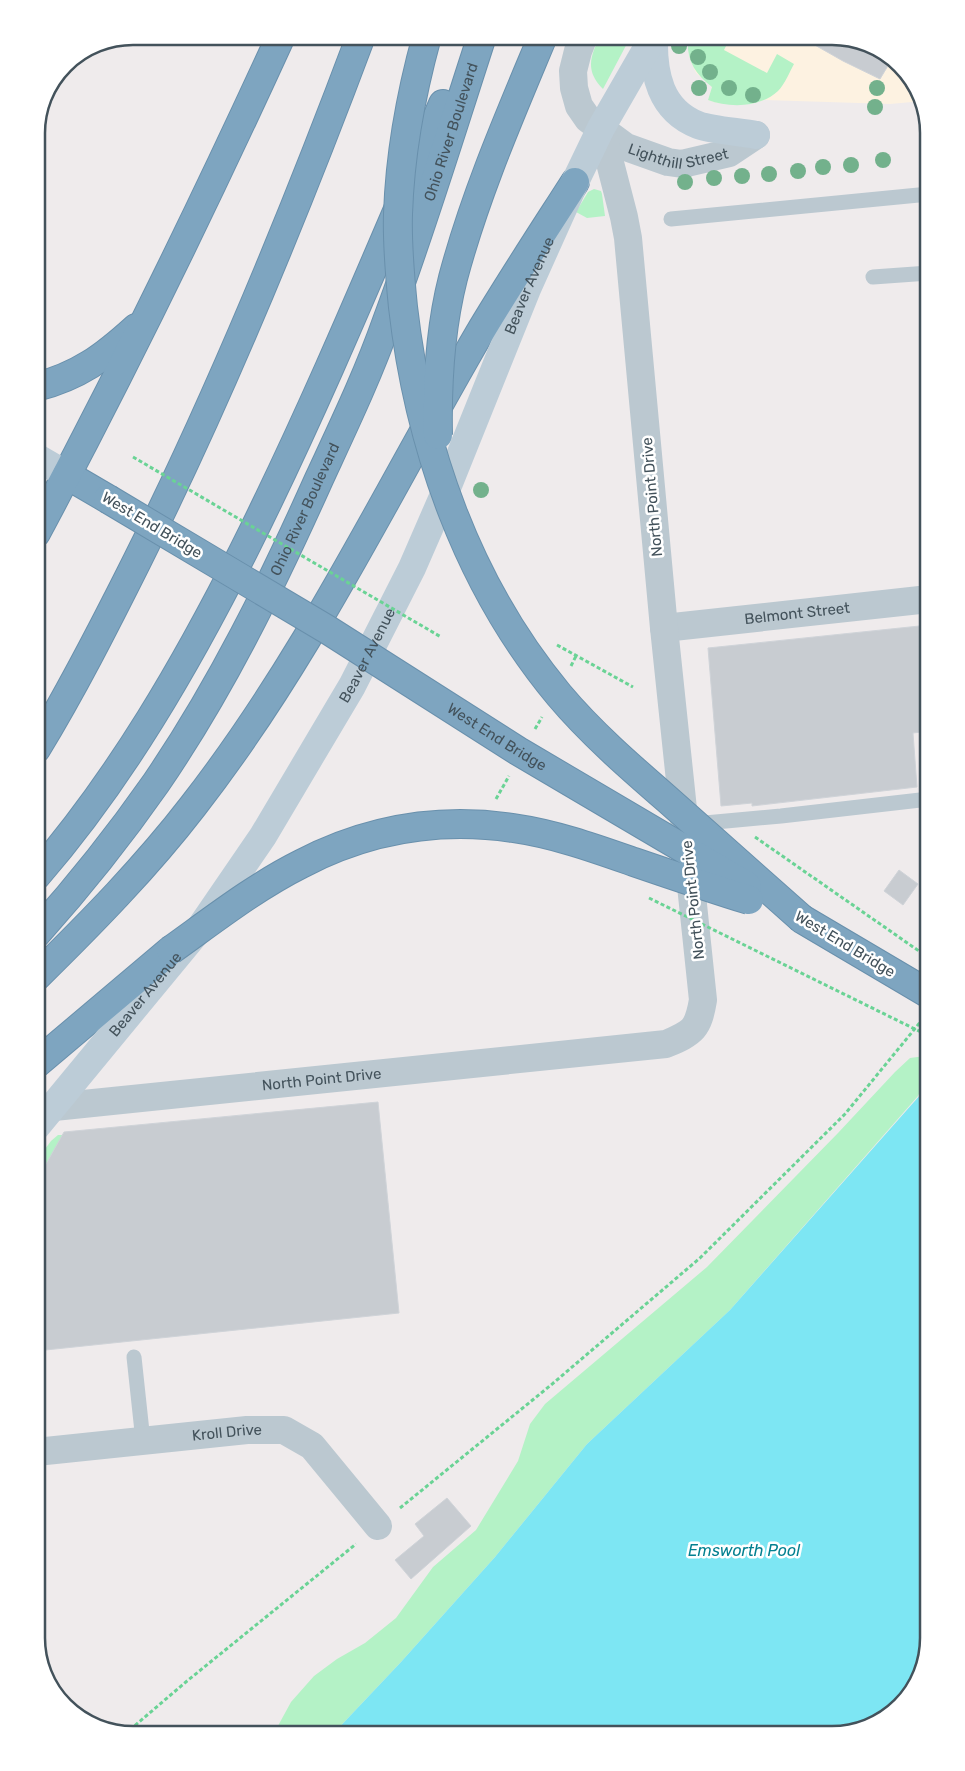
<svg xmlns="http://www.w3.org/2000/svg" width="965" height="1771" font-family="Rubik,sans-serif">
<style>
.commercial{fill:#fdf2e1}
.green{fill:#b4f2c6}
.water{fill:#7de6f3}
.building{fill:#c8ccd1;stroke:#cfd3d8}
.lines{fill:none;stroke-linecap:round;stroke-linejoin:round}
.highway-casing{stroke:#6990ac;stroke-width:30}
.path{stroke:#6ad395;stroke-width:3;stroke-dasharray:4 2.5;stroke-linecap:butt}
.lane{stroke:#bbc8d0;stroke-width:15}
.street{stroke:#bbc8d0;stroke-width:28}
.secondary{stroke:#bcccd7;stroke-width:28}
.highway{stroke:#7ea5c0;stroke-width:28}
.highway-bridge-casing{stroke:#6990ac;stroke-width:30;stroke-linecap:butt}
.path-bridge{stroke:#6ad395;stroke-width:3;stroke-dasharray:4 2.5;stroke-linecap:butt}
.highway-bridge{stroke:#7ea5c0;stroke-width:28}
.tree{fill:#73b18c}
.labels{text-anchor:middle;stroke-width:5;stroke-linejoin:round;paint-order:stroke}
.street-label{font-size:15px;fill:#43525b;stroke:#fff}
.water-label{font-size:16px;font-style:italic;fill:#038090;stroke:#fff}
.rim{fill:none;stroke:#43525b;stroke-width:2.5}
</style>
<rect width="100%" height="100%" fill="#efebec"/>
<polygon class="commercial" points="688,36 839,36 886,53 921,95 923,101 890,104 765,100 751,104 717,103 708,100 712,87 696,73 692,64 689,55"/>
<g class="green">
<path d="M600 36H631L603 89C585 71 590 57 600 36Z"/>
<path d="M688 36H731L724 50 767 73 777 54 794 64C789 73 785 84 778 91 760 108 729 108 708 100L712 87C694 73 686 59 688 36Z"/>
<polygon points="594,189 601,191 602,194 605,216 587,218 576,212 588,192"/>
<path d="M925 1056C935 1069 924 1084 918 1096L730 1310 587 1444 495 1557 401 1662 332 1735H273L291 1702 314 1676 337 1659 365 1643 396 1618 433 1567 476 1530 518 1461 530 1424 545 1404 707 1267 838 1133 895 1072 910 1058Z"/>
<polygon points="58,1135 63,1135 36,1182 36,1161 51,1141"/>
</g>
<polygon class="water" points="929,1085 929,1639 912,1692 870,1727 832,1735 332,1735 401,1662 495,1557 587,1444 730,1310"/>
<g class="building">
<polygon points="799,36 839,36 886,53 892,59 880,79 843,61"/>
<polygon points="929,625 929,731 913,733 917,787 752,806 752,803 721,806 708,648"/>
<polygon points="899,870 918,884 903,905 884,891"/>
<polygon points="378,1102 399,1313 36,1351 36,1182 64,1132"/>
<polygon points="447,1498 471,1526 411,1579 395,1560 424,1536 415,1524"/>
</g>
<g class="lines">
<g class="highway-casing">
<g id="highway">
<path d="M36 387C79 376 104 357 136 328"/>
<polyline points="67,475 108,499"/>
<path d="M36 533C123 370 204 204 281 36"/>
<path d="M36 749C73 688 105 625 137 561 222 391 294 215 361 36"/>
<path d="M36 876C121 778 186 665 244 550 317 404 379 253 443 104"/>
<polyline points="802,919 929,994"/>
<path id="s6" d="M36 934C79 886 119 836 156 783 221 688 272 584 319 479 343 427 368 375 387 321 422 227 451 131 482 36"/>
<path d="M36 977C91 923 146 867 193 806 307 660 387 492 479 334 510 282 543 232 575 182"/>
<polyline points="36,1064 171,950"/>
</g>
</g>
<g class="path">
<polyline points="557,645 633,687"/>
<polyline points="571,666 576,656"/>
<polyline points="535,729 542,717"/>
<polyline points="496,799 509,776"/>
<polyline points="400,1508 551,1385 700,1258 845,1114 922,1020"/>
<polyline points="125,1734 187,1681 356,1544"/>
</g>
<g class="lane">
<polyline points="671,219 929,194"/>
<polyline points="873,277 929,273"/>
<polyline points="694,824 781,816 929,799"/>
<polyline points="134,1357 143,1441"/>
</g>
<g class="street">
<path id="s1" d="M584 36 578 51 573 71 574 88 579 106 588 119 626 147 668 162 682 164 729 153 756 135"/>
<path id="s2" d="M664 628 929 599"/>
<path id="s3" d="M54 1107 666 1044C694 1032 698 1029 703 1000L664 628 628 238 624 217 601 128"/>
<path id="s4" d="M36 1452 247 1430H284L312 1446 378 1526"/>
</g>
<g class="secondary">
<path d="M654 37C653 74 660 110 698 125 711 130 741 132 756 135"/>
<polyline points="36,457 67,475"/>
<path id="s5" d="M36 1127 200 928 263 836 352 686 412 568 449 483 527 289 575 182 601 128 654 36"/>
</g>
<use href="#highway" class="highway"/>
<g class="highway-bridge-casing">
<g id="highway-bridge">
<path d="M427 36C411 94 400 154 398 214 397 245 400 277 403 307 419 447 468 586 559 695 591 733 629 766 667 799 712 839 757 879 802 919"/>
<path d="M438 435C437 383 440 329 453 278 475 195 510 115 543 36"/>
<path id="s7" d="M108 499 328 630 518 751 747 886"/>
<path d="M171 950C213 920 255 887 301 864 368 829 438 817 513 828 555 834 594 848 634 862 672 875 710 888 749 900"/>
</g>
</g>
<g class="path-bridge">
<polyline points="133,457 441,637"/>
<polyline points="755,837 929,958"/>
<polyline points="649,898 929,1036"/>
</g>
<use href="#highway-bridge" class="highway-bridge"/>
</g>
<g class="tree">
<circle cx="679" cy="46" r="8"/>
<circle cx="698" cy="57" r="8"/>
<circle cx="710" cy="72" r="8"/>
<circle cx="699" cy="88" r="8"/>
<circle cx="729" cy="88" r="8"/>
<circle cx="877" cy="88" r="8"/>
<circle cx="753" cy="95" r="8"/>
<circle cx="875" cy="107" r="8"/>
<circle cx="883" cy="160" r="8"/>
<circle cx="851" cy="165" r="8"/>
<circle cx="823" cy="167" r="8"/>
<circle cx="798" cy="171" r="8"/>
<circle cx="769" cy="174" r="8"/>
<circle cx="742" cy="176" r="8"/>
<circle cx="714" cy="178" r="8"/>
<circle cx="685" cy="182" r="8"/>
<circle cx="481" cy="490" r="8"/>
</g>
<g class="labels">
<g class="street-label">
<text dy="5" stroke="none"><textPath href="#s6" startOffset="910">Ohio River Boulevard</textPath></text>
<text dy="5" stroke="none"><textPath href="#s1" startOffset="190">Lighthill Street</textPath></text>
<text dy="5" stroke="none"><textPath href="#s5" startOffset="982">Beaver Avenue</textPath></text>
<text transform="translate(652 497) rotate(-95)" y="5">North Point Drive</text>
<text dy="5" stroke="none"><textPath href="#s6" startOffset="505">Ohio River Boulevard</textPath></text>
<text transform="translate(152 525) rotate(31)" y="5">West End Bridge</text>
<text dy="5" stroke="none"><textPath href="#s2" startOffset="134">Belmont Street</textPath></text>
<text dy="5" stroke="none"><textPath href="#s5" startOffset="578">Beaver Avenue</textPath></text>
<text dy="5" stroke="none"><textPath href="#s7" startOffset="456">West End Bridge</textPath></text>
<text transform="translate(693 900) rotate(-96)" y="5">North Point Drive</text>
<text transform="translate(845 944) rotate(31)" y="5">West End Bridge</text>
<text dy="5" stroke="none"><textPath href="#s5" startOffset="172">Beaver Avenue</textPath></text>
<text dy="5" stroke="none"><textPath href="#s3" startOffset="269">North Point Drive</textPath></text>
<text dy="5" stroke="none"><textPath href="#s4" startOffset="192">Kroll Drive</textPath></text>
</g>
<g class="water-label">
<text x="744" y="1556">Emsworth Pool</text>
</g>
</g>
<path d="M0 0H965V1771H0ZM133 45H832A88 88 0 0 1 920 133V1638A88 88 0 0 1 832 1726H133A88 88 0 0 1 45 1638V133A88 88 0 0 1 133 45Z" fill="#fff" fill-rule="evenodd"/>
<path class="rim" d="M133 45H832A88 88 0 0 1 920 133V1638A88 88 0 0 1 832 1726H133A88 88 0 0 1 45 1638V133A88 88 0 0 1 133 45Z"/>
</svg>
